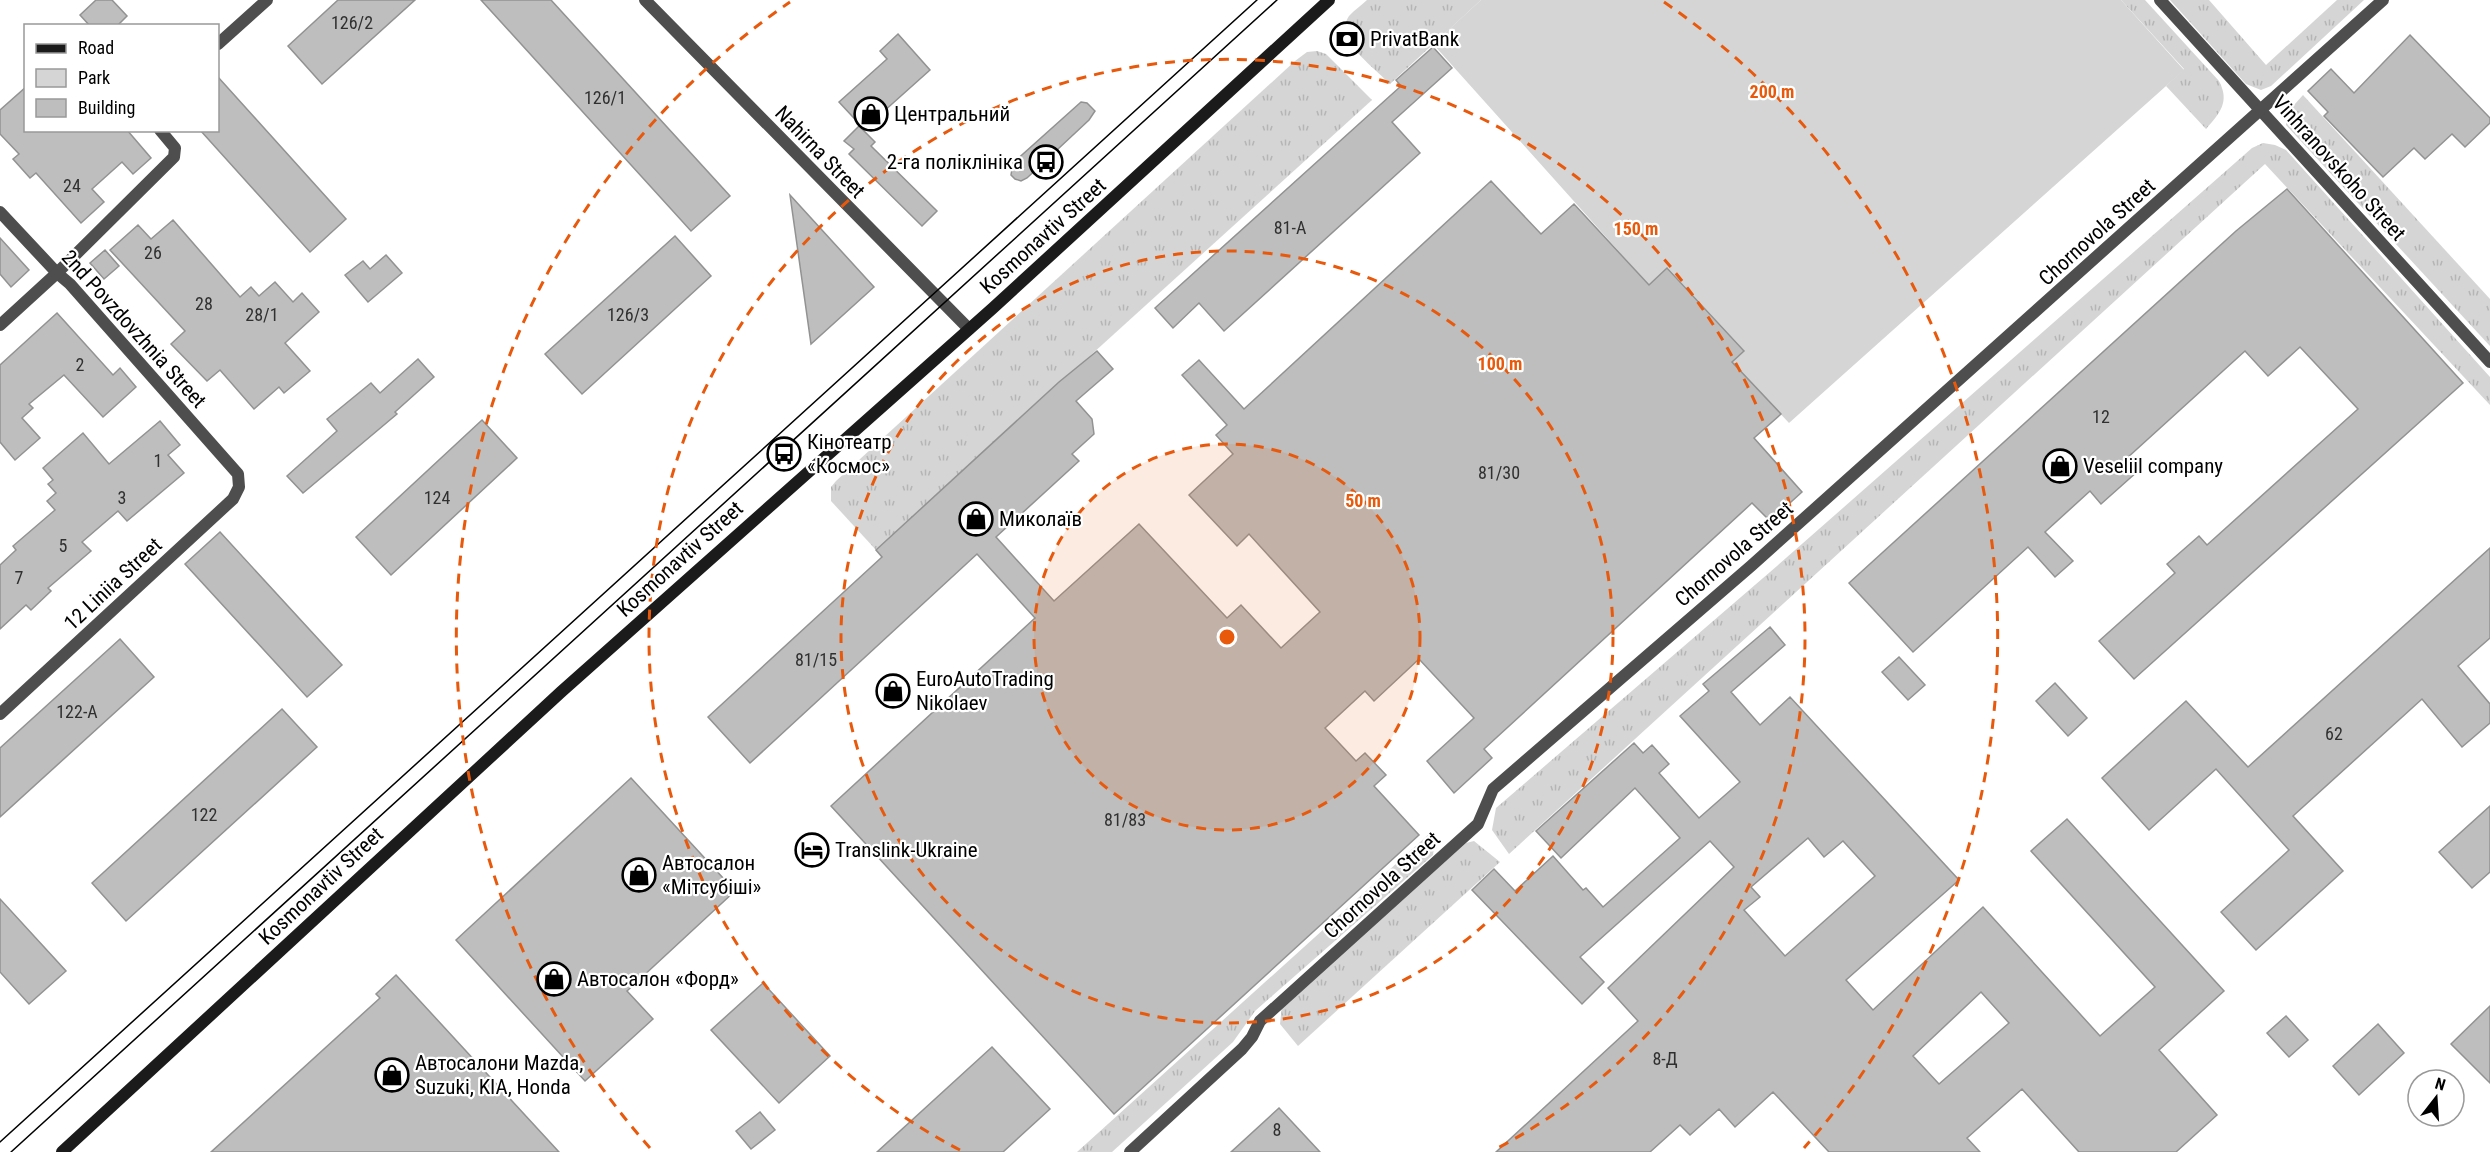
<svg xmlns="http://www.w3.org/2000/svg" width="2490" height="1152" font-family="'Roboto Condensed',sans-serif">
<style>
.grass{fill:url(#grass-tufts)}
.park{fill:#d5d5d5}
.building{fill:#bebebe;stroke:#929292;stroke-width:1.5;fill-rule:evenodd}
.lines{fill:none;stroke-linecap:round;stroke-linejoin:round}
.minor{stroke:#4e4e4e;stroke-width:12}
.secondary{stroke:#1b1b1b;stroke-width:12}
.tram{stroke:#000;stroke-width:1.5}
.ring{fill:none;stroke:#e8590c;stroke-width:3;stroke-dasharray:10 8}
.labels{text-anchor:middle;stroke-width:4.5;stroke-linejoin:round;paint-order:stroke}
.number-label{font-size:18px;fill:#303030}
.poi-label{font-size:21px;fill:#000;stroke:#fff;text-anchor:start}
.street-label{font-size:21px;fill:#000;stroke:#fff}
.centre{fill:#e8590c;stroke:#fff;stroke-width:3}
.ring-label{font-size:18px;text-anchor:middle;font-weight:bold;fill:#e8590c;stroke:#fff;stroke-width:4.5;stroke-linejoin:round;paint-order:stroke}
</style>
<defs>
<pattern id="grass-tufts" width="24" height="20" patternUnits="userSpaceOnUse" patternTransform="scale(1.5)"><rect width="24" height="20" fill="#d5d5d5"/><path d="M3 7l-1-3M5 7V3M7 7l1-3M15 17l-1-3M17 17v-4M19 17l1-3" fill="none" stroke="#b5b5b5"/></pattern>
</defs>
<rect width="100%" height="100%" fill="#fff"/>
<g class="grass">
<path d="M1367 0H1481L1390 84C1375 68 1333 39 1349 16 1354 10 1362 5 1367 0Z"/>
<path d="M2121 0H2145L2219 81C2230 102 2220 113 2206 129L2166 86 2184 69Z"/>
<polygon points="2170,0 2209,0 2266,65 2337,0 2364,0 2271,86 2261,90 2246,84"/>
<polygon points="1317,51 1326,54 1372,100 876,550 831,501 831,487 836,481 1295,61 1307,52"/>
<polygon points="2303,95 2490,299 2490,346 2286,125 2286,114"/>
<polygon points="2263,143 2275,145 2286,150 2490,377 2490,405 2265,164 1509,854 1492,830 1496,808 1777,566 2252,148"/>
<polygon points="1429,834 1435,840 1433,855 1255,1011 1233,1042 1112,1152 1077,1152"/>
<polygon points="1474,841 1500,862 1298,1046 1280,1024 1282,1006 1466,843"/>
</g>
<polygon class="park" points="1481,0 2121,0 2184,70 1789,423 1732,362 1744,350 1668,268 1649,285 1433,44"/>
<g class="building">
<polygon points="96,0 112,0 127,16 117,26 90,26 80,15"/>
<polygon points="338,0 415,0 322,84 288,46"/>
<polygon points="481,0 551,0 730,196 691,231"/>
<polygon points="898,34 930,70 864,129 839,102 887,59 880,51"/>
<polygon points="2410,35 2490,118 2490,123 2465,147 2452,134 2425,159 2414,148 2383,177 2324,116 2328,112 2308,91 2331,69 2354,93"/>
<polygon points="1433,47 1452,68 1392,122 1420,153 1224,331 1199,303 1173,328 1155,308 1401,86 1396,80"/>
<polygon points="218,77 346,219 310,252 200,130 218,130"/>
<polygon points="26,87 26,130 127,130 151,158 133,174 122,162 92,189 104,202 81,223 36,173 30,178 13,159 19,154 0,134 0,110"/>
<polygon points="1081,102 1087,103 1095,111 1089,120 1027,178 1021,181 1015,179 1011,175 1013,163"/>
<polygon points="859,126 875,142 871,146 937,211 922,226 849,154 854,149 844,141"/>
<polygon points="1491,181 1541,234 1574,204 1649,285 1667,268 1744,351 1732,362 1781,414 1754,438 1802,492 1770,521 1752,503 1484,749 1492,758 1454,793 1427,761 1474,718 1419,659 1374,701 1365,691 1325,728 1356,761 1365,753 1386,775 1374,786 1419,835 1114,1114 831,806 1035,618 977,554 750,763 708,717 882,557 876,550 1059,382 1097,351 1113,369 1076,401 1092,419 1094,434 1072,454 1079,461 996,537 1054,601 1139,524 1227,618 1241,605 1281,648 1320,612 1249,534 1237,546 1189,495 1233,454 1216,435 1227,425 1182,375 1199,360 1244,409"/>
<polygon points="2287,189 2463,383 2134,679 2099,641 2175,573 2167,564 2199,536 2207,545 2358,409 2300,347 2268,376 2245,351 2126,459 2138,471 2101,504 2090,491 2045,532 2073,561 2055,577 2028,547 1913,652 1849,583 2236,231"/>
<polygon points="790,195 874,287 811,344"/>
<polygon points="173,220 240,297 251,287 259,296 275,282 293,302 302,293 319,312 285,343 310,371 284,393 279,387 254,409 220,370 207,381 171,344 185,331 110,250 138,225 151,239"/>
<polygon points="675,236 711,276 582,394 545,354"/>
<polygon points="0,238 29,270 11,287 0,274"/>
<polygon points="105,250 119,266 104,279 90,263"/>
<polygon points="386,255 402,273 368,302 345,275 363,261 370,269"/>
<polygon points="57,313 113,375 120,368 136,387 103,417 64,375 29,404 33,408 22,418 40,438 15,460 0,442 0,365"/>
<polygon points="418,359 434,377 395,412 397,414 303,493 287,476 337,431 327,419 371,383 380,393"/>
<polygon points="482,420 517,458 391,575 356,537"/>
<polygon points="160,421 180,445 168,455 184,473 127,521 118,511 82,542 91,551 48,588 51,591 31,610 26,605 0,629 0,565 16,550 13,546 55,510 47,501 56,493 48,484 53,480 43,468 83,433 109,464"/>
<polygon points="220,532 342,665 307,697 185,564"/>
<polygon points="2490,548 2490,638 2458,666 2490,704 2490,723 2462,747 2422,699 2293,816 2343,871 2256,950 2221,912 2289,850 2216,769 2149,830 2102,778 2186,701 2248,767"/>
<path d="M1770 627 1785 645 1731 692 1760 725 1790 697 1959 880 1846 980 1873 1010 1983 907 2100 1036 2155 987 2031 851 2067 819 2224 991 2159 1050 2217 1115 2176 1152H2079L2022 1089 1967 1138 1980 1152H1829L1773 1092 1735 1127 1719 1109 1690 1135 1680 1125 1650 1152H1496L1638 1021 1608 988 1734 867 1710 841 1580 957 1604 982 1582 1004 1472 890 1494 869 1515 891 1553 856 1583 890 1586 888 1603 907 1680 838 1635 788 1561 858 1536 831 1634 743 1643 753 1652 745 1669 764 1659 773 1699 818 1740 782 1680 716 1709 691 1703 684ZM1808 838 1824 857 1843 841 1875 876 1785 956 1744 910 1760 897 1751 887ZM1981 992 2009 1023 1939 1084 1913 1056Z"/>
<polygon points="120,639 154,677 0,817 0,748"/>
<polygon points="1899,657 1925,685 1908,700 1882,672"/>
<polygon points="2055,683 2087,718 2068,736 2036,701"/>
<polygon points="282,709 317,747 126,921 92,883"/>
<polygon points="631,778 735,891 627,991 653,1019 585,1081 456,940"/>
<polygon points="2490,806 2490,872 2472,888 2439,852"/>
<polygon points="0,899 66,971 29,1004 0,972"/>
<polygon points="396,975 559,1152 211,1152 380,998 376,994"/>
<polygon points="763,983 830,1056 779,1103 711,1030"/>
<polygon points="2490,1006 2490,1083 2451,1044"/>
<polygon points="2286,1016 2308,1040 2289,1057 2267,1033"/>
<polygon points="2378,1024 2404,1053 2359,1095 2333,1066"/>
<polygon points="992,1047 1050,1109 1003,1152 877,1152"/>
<polygon points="1279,1108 1320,1152 1231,1152"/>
<polygon points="760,1112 775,1130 751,1149 736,1131"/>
</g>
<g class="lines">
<g class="minor">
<polyline points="645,0 969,329"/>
<polyline points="2160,0 2490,362"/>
<polyline points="218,44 267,0"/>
<polyline points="0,212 57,273 70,284 238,474 239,487 233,499 0,714"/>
<polyline points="0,325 57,273 174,157 175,148 160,130"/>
<polyline points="1130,1152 1242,1049 1252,1037 1260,1021 1478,824 1493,789 1751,566 2383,0"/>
</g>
<polyline class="secondary" points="62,1152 561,692 993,308 1329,0"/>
<g class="tram">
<polyline points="0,1142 1257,0"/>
<polyline points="11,1152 1277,0"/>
</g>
</g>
<circle cx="1227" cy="637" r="193" fill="#e8590c" fill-opacity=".12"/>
<g class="ring">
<circle cx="1227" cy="637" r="193"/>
<circle cx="1227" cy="637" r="386"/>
<path d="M960 1150A578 578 0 1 1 1494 1150"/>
<path d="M650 1148A771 771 0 0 1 790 2M1664 2A771 771 0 0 1 1804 1148"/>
</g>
<defs>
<g id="bank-ring" transform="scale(1.725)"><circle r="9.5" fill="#fff" stroke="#000" stroke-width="1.5"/><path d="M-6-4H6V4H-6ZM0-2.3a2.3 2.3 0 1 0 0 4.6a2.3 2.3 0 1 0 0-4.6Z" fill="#000"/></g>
<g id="shop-ring" transform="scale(1.725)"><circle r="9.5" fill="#fff" stroke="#000" stroke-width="1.5"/><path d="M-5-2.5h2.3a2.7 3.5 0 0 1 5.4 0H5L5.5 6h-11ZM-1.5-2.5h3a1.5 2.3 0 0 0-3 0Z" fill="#000"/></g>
<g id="bus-ring" transform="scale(1.725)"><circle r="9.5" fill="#fff" stroke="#000" stroke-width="1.5"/><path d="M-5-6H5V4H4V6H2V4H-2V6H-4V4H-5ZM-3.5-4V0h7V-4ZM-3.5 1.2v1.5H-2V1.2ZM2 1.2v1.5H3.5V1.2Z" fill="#000"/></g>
<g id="hotel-ring" transform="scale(1.725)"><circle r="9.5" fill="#fff" stroke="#000" stroke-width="1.5"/><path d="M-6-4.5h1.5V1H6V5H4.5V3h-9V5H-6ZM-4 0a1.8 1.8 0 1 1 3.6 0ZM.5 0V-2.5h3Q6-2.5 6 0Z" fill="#000"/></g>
</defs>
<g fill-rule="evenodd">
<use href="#bank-ring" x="1347" y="39"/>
<use href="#shop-ring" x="871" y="114"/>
<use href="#bus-ring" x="1046" y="162"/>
<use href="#bus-ring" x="784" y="454"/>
<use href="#shop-ring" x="2060" y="466"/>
<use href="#shop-ring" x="976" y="519"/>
<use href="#shop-ring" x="893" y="691"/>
<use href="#hotel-ring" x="812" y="850"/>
<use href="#shop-ring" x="639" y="875"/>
<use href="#shop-ring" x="554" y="979"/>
<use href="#shop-ring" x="392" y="1075"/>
</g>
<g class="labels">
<g class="number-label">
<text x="352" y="29">126/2</text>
<text x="605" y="104">126/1</text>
<text x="72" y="192">24</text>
<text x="1290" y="234">81-А</text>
<text x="153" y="259">26</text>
<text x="204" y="310">28</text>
<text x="262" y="321">28/1</text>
<text x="628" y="321">126/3</text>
<text x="80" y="371">2</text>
<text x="2101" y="423">12</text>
<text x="158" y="467">1</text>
<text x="1499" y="479">81/30</text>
<text x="122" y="504">3</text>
<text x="437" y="504">124</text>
<text x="63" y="552">5</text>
<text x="19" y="584">7</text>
<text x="816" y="666">81/15</text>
<text x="77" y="718">122-А</text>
<text x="2334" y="740">62</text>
<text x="204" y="821">122</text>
<text x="1125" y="826">81/83</text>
<text x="1665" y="1065">8-Д</text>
<text x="1277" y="1136">8</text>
</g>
<g class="poi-label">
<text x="1370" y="46">PrivatBank</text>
<text x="894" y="121">Центральний</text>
<text x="1023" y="169" text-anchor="end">2-га поліклініка</text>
<text x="807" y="449">Кінотеатр<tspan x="807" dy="24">«Космос»</tspan></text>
<text x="2083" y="473">Veseliil company</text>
<text x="999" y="526">Миколаїв</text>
<text x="916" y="686">EuroAutoTrading<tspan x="916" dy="24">Nikolaev</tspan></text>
<text x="835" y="857">Translink-Ukraine</text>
<text x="662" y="870">Автосалон<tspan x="662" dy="24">«Мітсубіші»</tspan></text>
<text x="577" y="986">Автосалон «Форд»</text>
<text x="415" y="1070">Автосалони Mazda,<tspan x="415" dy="24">Suzuki, KIA, Honda</tspan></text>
</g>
<g class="street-label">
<text transform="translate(820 152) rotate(46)" y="7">Nahirna Street</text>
<text transform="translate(2339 168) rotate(48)" y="7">Vinhranovskoho Street</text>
<text transform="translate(2097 232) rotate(-42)" y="7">Chornovola Street</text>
<text transform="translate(1043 236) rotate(-42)" y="7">Kosmonavtiv Street</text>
<text transform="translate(134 329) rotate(48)" y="7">2nd Povzdovzhnia Street</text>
<text transform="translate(1734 554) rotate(-41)" y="7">Chornovola Street</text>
<text transform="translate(680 559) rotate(-42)" y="7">Kosmonavtiv Street</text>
<text transform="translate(113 584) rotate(-43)" y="7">12 Liniia Street</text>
<text transform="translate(1382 885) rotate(-42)" y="7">Chornovola Street</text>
<text transform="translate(321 886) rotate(-43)" y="7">Kosmonavtiv Street</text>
</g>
</g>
<circle cx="1227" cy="637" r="9" class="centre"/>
<g class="ring-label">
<text x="1772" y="98">200 m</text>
<text x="1636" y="235">150 m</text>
<text x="1500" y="370">100 m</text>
<text x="1363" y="507">50 m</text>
</g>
<rect x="24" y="24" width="195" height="108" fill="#ffffff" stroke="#999999" stroke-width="1.5"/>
<rect x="36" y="44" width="30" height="9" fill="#1b1b1b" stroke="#999999" stroke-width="1.5"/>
<text x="78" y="54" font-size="18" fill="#000000">Road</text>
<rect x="36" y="69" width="30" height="18" fill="#d5d5d5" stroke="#999999" stroke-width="1.5"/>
<text x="78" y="84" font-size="18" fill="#000000">Park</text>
<rect x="36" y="99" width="30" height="18" fill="#bebebe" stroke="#999999" stroke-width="1.5"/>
<text x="78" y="114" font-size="18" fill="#000000">Building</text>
<g transform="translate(2436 1098) rotate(17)"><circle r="28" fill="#ffffff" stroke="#999999" stroke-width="1.5"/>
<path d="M0-4.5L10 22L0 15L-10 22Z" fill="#000000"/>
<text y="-9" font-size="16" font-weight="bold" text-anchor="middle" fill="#000000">N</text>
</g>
</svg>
